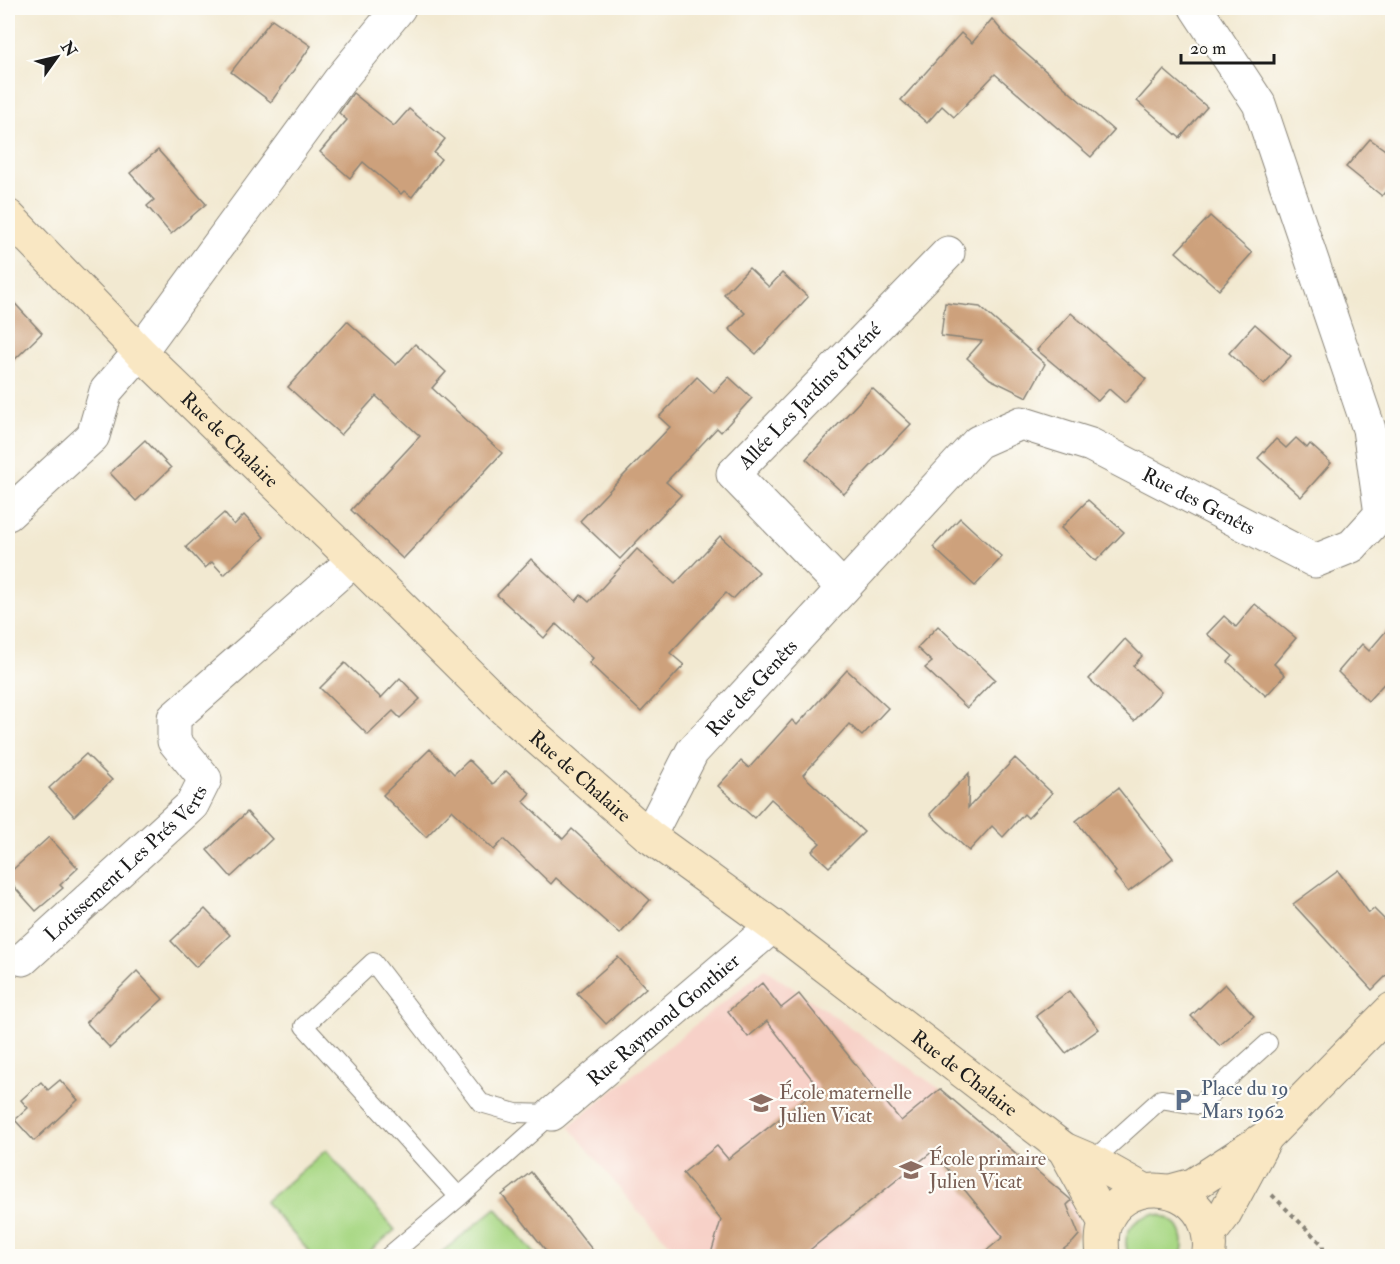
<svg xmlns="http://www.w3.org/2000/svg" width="1400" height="1264" font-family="'IM FELL Double Pica',serif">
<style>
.built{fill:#f7d1c8}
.green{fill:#a9d885;stroke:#627a50;stroke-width:1.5}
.building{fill:#cda17c}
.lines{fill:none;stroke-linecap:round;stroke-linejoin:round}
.lane-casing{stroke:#878276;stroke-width:20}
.street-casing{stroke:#878276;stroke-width:35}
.secondary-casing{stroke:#878276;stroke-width:35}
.path{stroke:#878276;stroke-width:4;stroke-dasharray:4.5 4.5;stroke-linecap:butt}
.lane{stroke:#fff;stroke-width:18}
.street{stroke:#fff;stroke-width:33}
.secondary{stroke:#f9e7c3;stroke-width:33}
.labels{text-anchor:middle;stroke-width:4.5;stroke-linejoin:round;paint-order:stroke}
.street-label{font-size:20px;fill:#1c1c1c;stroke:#fdfcf7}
.service-label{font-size:20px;fill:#4e5e75;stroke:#fdfcf7;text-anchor:start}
.education-label{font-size:20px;fill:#785e54;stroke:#fdfcf7;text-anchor:start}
</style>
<rect width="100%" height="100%" fill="#fdfcf7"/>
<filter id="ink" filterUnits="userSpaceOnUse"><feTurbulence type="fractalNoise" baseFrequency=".0167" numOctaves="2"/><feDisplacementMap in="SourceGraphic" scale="12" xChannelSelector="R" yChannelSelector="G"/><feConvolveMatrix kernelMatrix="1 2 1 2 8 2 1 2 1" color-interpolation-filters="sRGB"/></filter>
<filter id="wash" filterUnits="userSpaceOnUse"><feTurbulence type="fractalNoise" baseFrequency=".008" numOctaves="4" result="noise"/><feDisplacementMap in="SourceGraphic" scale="24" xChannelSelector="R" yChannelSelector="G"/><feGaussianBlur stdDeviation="1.35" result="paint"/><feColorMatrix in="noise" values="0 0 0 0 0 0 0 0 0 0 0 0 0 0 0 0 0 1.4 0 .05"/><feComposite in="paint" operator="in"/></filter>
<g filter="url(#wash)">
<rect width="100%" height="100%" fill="#f2e9d1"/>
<polygon class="built" points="765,969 940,1089 1072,1201 1079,1232 1073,1243 1053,1256 682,1256 636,1209 569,1126"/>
<g class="green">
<polygon points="326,1150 395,1230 364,1256 313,1256 265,1202"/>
<polygon points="496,1208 537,1256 437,1256"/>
<path d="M1154 1214C1177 1217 1188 1234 1181 1256H1129C1120 1235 1132 1218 1154 1214Z"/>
</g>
<g id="blocks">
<g class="building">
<polygon points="272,19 311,46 271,102 231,72"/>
<polygon points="992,19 1007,37 1114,131 1091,157 995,74 954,117 942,106 927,123 901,100 961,33 972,43"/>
<polygon points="1164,70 1207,107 1180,138 1137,101"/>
<polygon points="353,93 394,126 409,109 445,139 434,153 441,159 412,197 404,191 401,194 363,162 350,178 320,152 347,120 339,113"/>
<polygon points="1370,139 1392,155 1392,182 1382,196 1346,167"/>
<polygon points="158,150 206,204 171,234 147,206 154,200 130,173"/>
<polygon points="1210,216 1252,253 1219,290 1176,252"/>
<polygon points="749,268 769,287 782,273 808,297 756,354 729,329 745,313 724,294"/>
<polygon points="8,296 42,333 8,366"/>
<polygon points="945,303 980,307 1045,364 1027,397 990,379 967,358 982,341 941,336"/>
<polygon points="1071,313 1146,379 1125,403 1109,389 1098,401 1037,350"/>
<polygon points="347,321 396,365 415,344 446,372 432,388 502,453 403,559 351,510 420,436 376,396 341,435 288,387"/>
<polygon points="1255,324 1291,356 1264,385 1229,353"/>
<polygon points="697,377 714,393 729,377 752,398 721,432 717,428 666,482 681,495 620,559 580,521 670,427 659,417"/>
<polygon points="872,388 911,424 844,494 806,459"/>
<polygon points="1296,438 1307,448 1310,444 1331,463 1301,497 1258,458 1276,439 1286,448"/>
<polygon points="145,440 171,468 136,501 110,473"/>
<polygon points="1088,500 1124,532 1096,561 1061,528"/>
<polygon points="224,513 234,525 244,515 264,537 224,575 212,562 205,568 186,547"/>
<polygon points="960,518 1002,557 975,586 933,547"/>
<polygon points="720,536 759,572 733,599 726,593 670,653 684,665 641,712 589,663 593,658 556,624 544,638 497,595 531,559 576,601 581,595 589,602 637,549 675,584"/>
<polygon points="1255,604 1296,638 1274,664 1285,675 1266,696 1228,662 1233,656 1207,634 1224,616 1236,627"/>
<polygon points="1392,624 1392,675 1368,701 1338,672 1362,644 1369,651"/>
<polygon points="938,626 995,679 967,708 925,668 932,662 917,648"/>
<polygon points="1125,639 1142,656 1133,666 1161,692 1134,721 1089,679"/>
<polygon points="345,663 381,698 400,678 420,699 400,718 393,711 368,735 320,688"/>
<polygon points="847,670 888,708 862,736 849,724 803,775 864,832 829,867 812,851 820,843 771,799 754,818 718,786 741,761 749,768 792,720 797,725"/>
<polygon points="430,749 454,774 469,760 493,784 506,771 530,793 523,801 563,839 572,829 650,900 620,934 556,878 551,884 504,839 494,850 452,810 426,837 383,795"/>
<polygon points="86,754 112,780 74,816 49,788"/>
<polygon points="1015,758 1052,793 1028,818 1024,814 1003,837 992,826 969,851 930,814 969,773 968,808"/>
<polygon points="1118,788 1173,858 1128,892 1114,874 1116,872 1076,821"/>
<polygon points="247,812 272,839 231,877 207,850"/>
<polygon points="49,837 78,868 60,885 63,888 36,911 8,880 8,874"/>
<polygon points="1338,871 1369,913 1374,909 1392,927 1392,970 1372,990 1293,904"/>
<polygon points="205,909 230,935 196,967 171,941"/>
<polygon points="618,957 646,988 606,1024 577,993"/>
<polygon points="137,971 163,999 110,1048 86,1022"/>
<polygon points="762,983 781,1008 799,994 901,1121 940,1089 1070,1199 1071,1201 1067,1205 1079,1235 1073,1242 1053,1257 979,1257 1003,1237 933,1151 801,1257 710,1257 721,1220 683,1173 717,1146 728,1159 819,1088 767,1021 748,1037 728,1011"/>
<polygon points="1225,984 1254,1016 1220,1046 1191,1016"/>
<polygon points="1069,991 1099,1029 1066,1053 1036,1016"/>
<polygon points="60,1080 78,1100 34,1141 15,1120 28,1108 21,1100 41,1082 48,1090"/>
<polygon points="531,1172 598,1257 551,1257 502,1195"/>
</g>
</g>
</g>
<g filter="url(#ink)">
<use href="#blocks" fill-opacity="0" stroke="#878276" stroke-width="1.5"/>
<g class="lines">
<g class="lane-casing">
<g id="lane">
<polygon points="373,962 481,1103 516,1113 552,1114 459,1197 304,1026"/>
<polyline points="1092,1161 1161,1099 1199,1105 1268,1043"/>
<polyline points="389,1256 459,1197"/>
</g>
</g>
<g class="street-casing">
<g id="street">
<polyline points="8,514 93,436 106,391 140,352 339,81 399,8"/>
<path id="s1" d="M843 588 733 474 948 253"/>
<path id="s2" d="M649 836 692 752 978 442 1021 423 1091 445 1315 561 1352 546 1381 514 1369 429 1259 104 1196 8"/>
<path id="s3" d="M23 959 192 805 205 779 174 741V718L354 560"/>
<path id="s4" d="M552 1114 773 926"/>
</g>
</g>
<g class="secondary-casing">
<g id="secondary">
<path id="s5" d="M8 216 140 352 354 560 504 709 649 836 773 926 1064 1149 1092 1161 1144 1190"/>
<polyline points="1064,1149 1105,1223"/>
<polyline points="1171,1191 1193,1185 1265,1138 1392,1009"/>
<polyline points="1209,1235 1224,1215 1264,1141"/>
<path d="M1103 1256C1102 1246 1101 1235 1105 1224 1121 1178 1190 1179 1206 1225 1209 1235 1211 1246 1208 1256"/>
</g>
</g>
<polyline class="path" points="1272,1195 1323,1245 1323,1256"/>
<use href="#lane" class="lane"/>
<use href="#street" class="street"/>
<use href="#secondary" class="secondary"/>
</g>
</g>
<defs>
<g id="parking-bare" transform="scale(1.8)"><path d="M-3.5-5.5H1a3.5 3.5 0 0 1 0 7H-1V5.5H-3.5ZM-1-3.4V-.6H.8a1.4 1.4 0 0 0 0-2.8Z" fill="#5c6f8a" stroke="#fdfcf7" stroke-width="2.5" paint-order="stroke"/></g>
<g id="school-bare" transform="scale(1.8)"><path d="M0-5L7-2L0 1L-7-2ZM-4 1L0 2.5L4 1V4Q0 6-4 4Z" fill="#8d6e63" stroke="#fdfcf7" stroke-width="2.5" paint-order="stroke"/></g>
</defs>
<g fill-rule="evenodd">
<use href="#parking-bare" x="1183" y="1100"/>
<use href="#school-bare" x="761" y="1103"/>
<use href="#school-bare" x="911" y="1170"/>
</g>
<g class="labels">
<g class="street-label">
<text dy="7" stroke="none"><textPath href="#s1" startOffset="268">Allée Les Jardins d'Iréné</textPath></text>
<text dy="7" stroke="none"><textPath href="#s5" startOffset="315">Rue de Chalaire</textPath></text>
<text dy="7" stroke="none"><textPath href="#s2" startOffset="758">Rue des Genêts</textPath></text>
<text dy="7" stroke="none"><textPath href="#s2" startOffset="182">Rue des Genêts</textPath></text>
<text dy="7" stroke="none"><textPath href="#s5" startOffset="801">Rue de Chalaire</textPath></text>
<text dy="7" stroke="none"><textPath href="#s3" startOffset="141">Lotissement Les Prés Verts</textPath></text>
<text dy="7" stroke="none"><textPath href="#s4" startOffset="146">Rue Raymond Gonthier</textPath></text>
<text dy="7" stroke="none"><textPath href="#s5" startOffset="1287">Rue de Chalaire</textPath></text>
</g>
<g class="service-label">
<text x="1201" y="1095">Place du 19<tspan x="1201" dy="23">Mars 1962</tspan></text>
</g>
<g class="education-label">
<text x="779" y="1099">École maternelle<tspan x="779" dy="23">Julien Vicat</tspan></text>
<text x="929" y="1165">École primaire<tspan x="929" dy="23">Julien Vicat</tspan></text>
</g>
</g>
<rect width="1400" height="1264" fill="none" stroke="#fdfcf7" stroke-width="30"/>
<g transform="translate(57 57) rotate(56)" stroke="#fdfcf7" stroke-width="4.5" paint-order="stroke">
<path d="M0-4.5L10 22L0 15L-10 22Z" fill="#1c1c1c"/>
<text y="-9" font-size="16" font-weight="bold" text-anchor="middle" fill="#1c1c1c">N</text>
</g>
<path d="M1181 54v9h93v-9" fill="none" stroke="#1c1c1c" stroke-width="3"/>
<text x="1190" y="54" font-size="18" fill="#1c1c1c" stroke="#fdfcf7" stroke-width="4.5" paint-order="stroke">20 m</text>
</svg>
